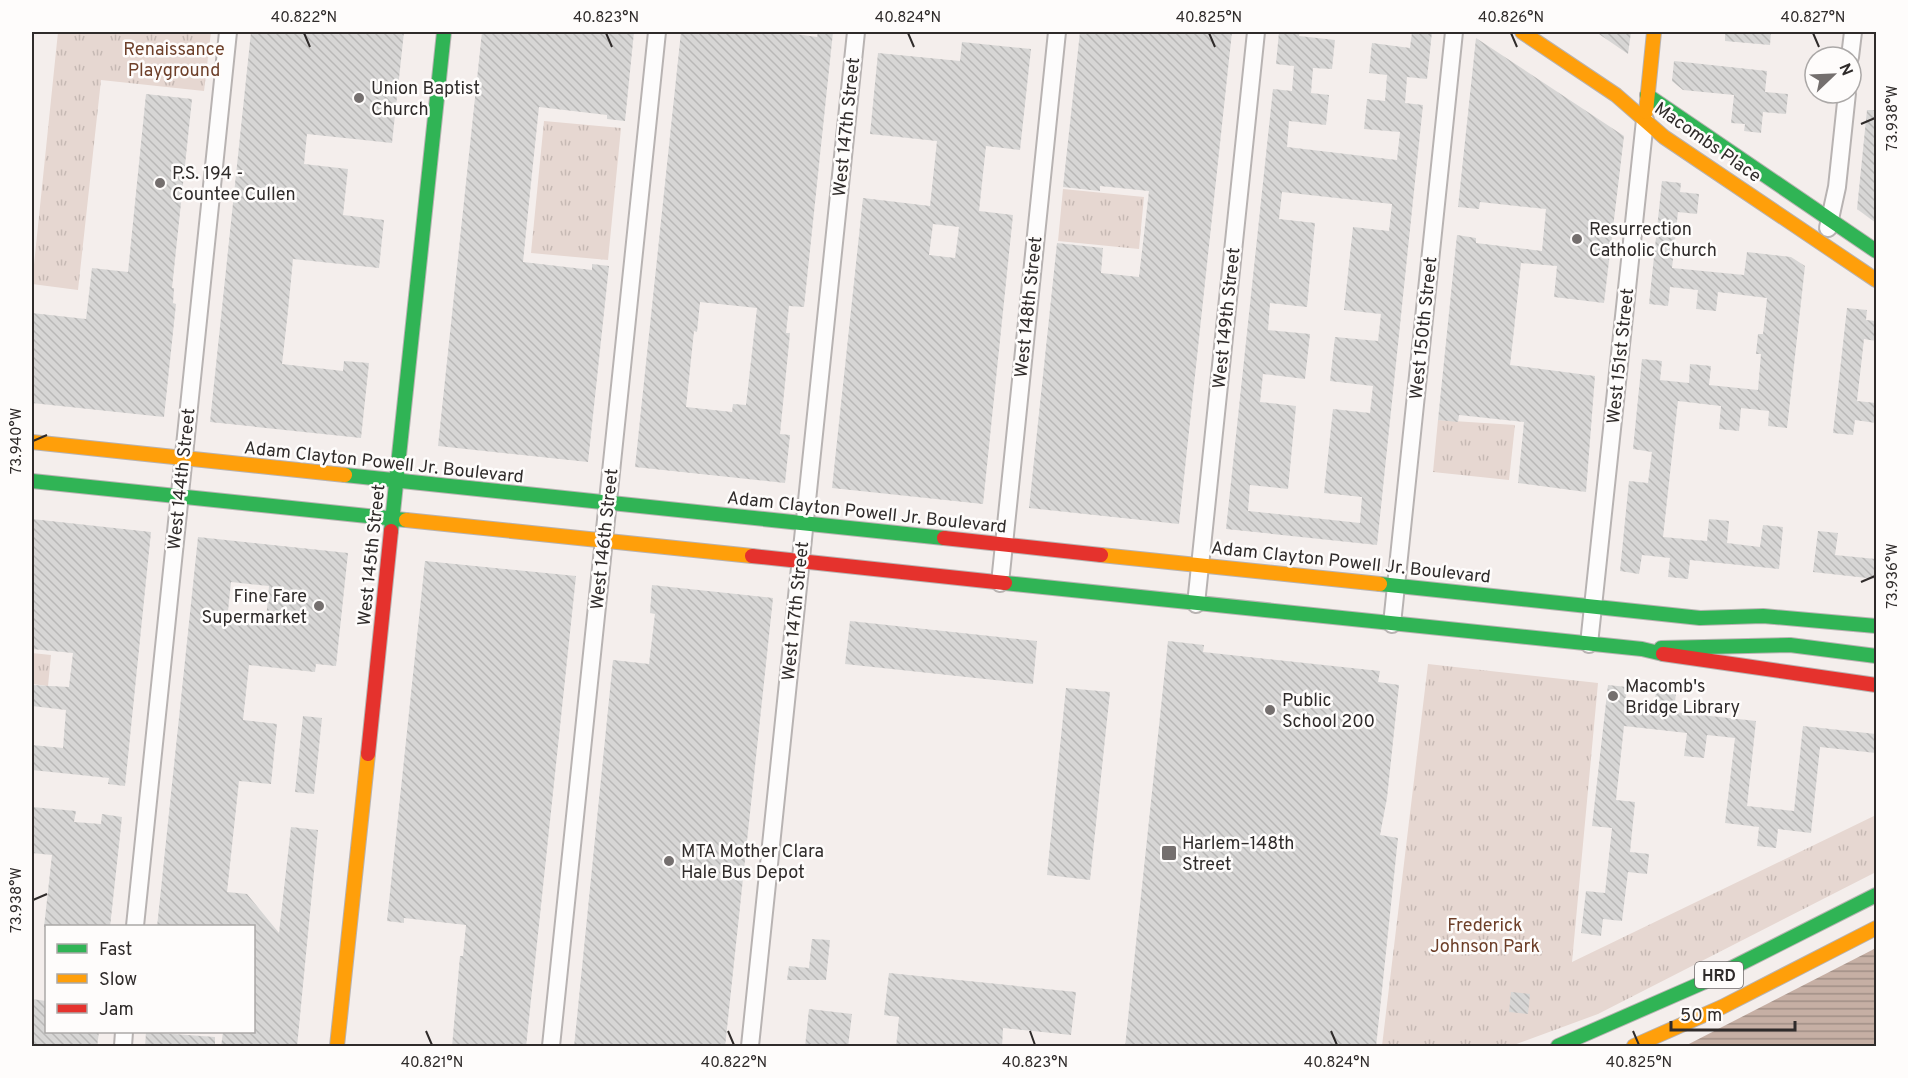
<svg xmlns="http://www.w3.org/2000/svg" width="1908" height="1078" font-family="Overpass,sans-serif">
<style>
.park{fill:url(#park-tufts)}
.water{fill:url(#water-rules)}
.building{fill:url(#building-back-hatch);fill-rule:evenodd}
.lines{fill:none;stroke-linecap:round;stroke-linejoin:round}
.street-casing{stroke:#b8b3b2;stroke-width:20}
.fast-casing{stroke:#b8b3b2;stroke-width:16}
.slow-casing{stroke:#b8b3b2;stroke-width:16}
.jam-casing{stroke:#b8b3b2;stroke-width:16}
.street{stroke:#fdfcfc;stroke-width:16}
.fast{stroke:#30b455;stroke-width:14}
.slow{stroke:#ff9f0a;stroke-width:14}
.jam{stroke:#e5322d;stroke-width:14}
.ticks{fill:none;stroke:#2f2b2a;stroke-width:2}
.poi-dot{fill:#746f6e;stroke:#fefcfb;stroke-width:2}
.labels{text-anchor:middle;stroke-width:5;stroke-linejoin:round;paint-order:stroke}
.shield{fill:#fefcfb;stroke:#6d6a69;stroke-width:1.5}
.shield-label{font-size:16px;font-weight:bold;fill:#2f2b2a}
.park-label{font-size:18px;fill:#6d3f29;stroke:#fefcfb}
.poi-label{font-size:18px;fill:#2f2b2a;stroke:#fefcfb;text-anchor:start}
.street-label{font-size:18px;fill:#2f2b2a;stroke:#fefcfb}
.neatline{fill:none;stroke:#2f2b2a;stroke-width:2}
.ticks-label{font-size:15px;text-anchor:middle;fill:#2f2b2a}
</style>
<defs>
<pattern id="park-tufts" width="24" height="20" patternUnits="userSpaceOnUse" patternTransform="scale(1.5)"><rect width="24" height="20" fill="#e6d7d1"/><path d="M3 7l-1-3M5 7V3M7 7l1-3M15 17l-1-3M17 17v-4M19 17l1-3" fill="none" stroke="#c6b9b4"/></pattern>
<pattern id="water-rules" width="6" height="5" patternUnits="userSpaceOnUse" patternTransform="scale(1.5)"><rect width="6" height="5" fill="#c6afa4"/><path d="M0 2.5h6" fill="none" stroke="#a18f86"/></pattern>
<pattern id="building-back-hatch" width="6" height="6" patternUnits="userSpaceOnUse" patternTransform="scale(1.5)"><rect width="6" height="6" fill="#d7d6d5"/><path d="M-1 5l2 2M0 0l6 6M5-1l2 2" fill="none" stroke="#b9b8b7"/></pattern>
</defs>
<rect width="100%" height="100%" fill="#f4eeec"/>
<g class="park">
<polygon points="58,32 211,32 204,91 101,80 78,290 32,284"/>
<polygon points="544,121 621,128 608,260 531,253"/>
<polygon points="1063,189 1144,197 1139,249 1058,241"/>
<polygon points="1438,420 1515,425 1509,480 1433,472"/>
<polygon points="32,653 51,655 48,686 32,684"/>
<polygon points="1428,664 1598,683 1572,962 1876,815 1876,872 1598,1014 1511,1046 1382,1046"/>
</g>
<polygon class="water" points="1876,948 1876,1046 1685,1046"/>
<g class="building">
<polygon points="251,32 404,32 392,143 307,134 304,164 348,169 343,215 384,220 379,268 293,259 288,311 282,364 343,371 344,361 369,363 361,438 210,422"/>
<polygon points="482,32 634,32 625,121 607,119 607,115 539,107 531,183 523,262 592,270 592,264 609,266 588,462 438,446"/>
<path d="M681 32H781L817 37 818 32H833L804 307 789 306 786 333H790L780 434 790 435 785 483 635 467ZM700 302 757 308 746 405 733 404 732 412 686 407 694 331 697 332Z"/>
<polygon points="1080,32 1232,32 1179,524 1029,508 1057,243 1103,248 1101,273 1139,277 1149,191 1100,186 1100,191 1063,187"/>
<path d="M1279 32H1300L1299 36 1335 40 1332 69 1313 68 1311 93 1329 95 1326 125 1289 121 1287 147 1397 160 1400 132 1364 129 1367 99 1385 101 1387 75 1369 73 1372 43 1410 48 1412 32H1432L1427 79 1407 77 1405 103 1423 105 1377 545 1226 529 1273 89 1292 91 1294 66 1276 64ZM1282 192 1392 204 1389 231 1353 227 1344 310 1381 314 1378 341 1335 337 1330 381 1373 386 1370 413 1333 409 1324 493 1362 497 1360 523 1248 511 1250 485 1288 489 1296 406 1260 402 1263 374 1305 379 1310 334 1268 330 1270 303 1307 307 1315 223 1279 219Z"/>
<polygon points="1596,32 1631,32 1628,54"/>
<polygon points="1725,32 1771,32 1770,45 1725,41"/>
<polygon points="1476,38 1624,136 1604,303 1554,297 1557,266 1521,263 1514,330 1510,365 1595,376 1586,492 1518,483 1524,422 1459,415 1458,422 1438,420 1457,235 1476,238 1476,243 1542,251 1546,209 1480,202 1479,209 1458,207"/>
<path d="M962 42 1031 49 1020 150 986 146 979 211 1013 215 983 504 832 488 863 198 930 206 937 141 870 134 878 53 960 61ZM933 224 959 227 955 258 929 255Z"/>
<polygon points="1674,61 1767,71 1765,92 1788,94 1786,114 1763,112 1761,133 1744,131 1745,124 1731,123 1734,95 1683,90 1672,81"/>
<polygon points="146,94 192,99 172,288 174,288 173,303 176,304 164,417 32,403 32,313 86,319 92,268 128,272"/>
<polygon points="1867,110 1876,110 1876,223 1857,209"/>
<polygon points="1662,181 1681,183 1680,192 1699,194 1697,214 1678,212 1672,268 1744,275 1747,252 1791,257 1805,266 1787,428 1768,426 1769,411 1741,408 1739,431 1719,429 1721,406 1678,401 1663,537 1707,541 1709,519 1729,521 1727,543 1760,547 1763,525 1783,527 1779,569 1690,560 1688,579 1668,577 1670,558 1642,555 1639,574 1620,571 1629,481 1648,483 1650,467 1652,452 1633,449 1642,359 1662,361 1660,380 1689,383 1690,364 1711,366 1709,385 1758,390 1761,354 1756,354 1758,334 1763,334 1767,298 1718,292 1716,311 1696,309 1698,290 1670,287 1668,306 1649,304"/>
<polygon points="1847,308 1867,310 1866,320 1876,321 1876,341 1864,339 1857,401 1876,403 1876,423 1855,420 1853,435 1833,433"/>
<polygon points="32,519 151,532 125,786 108,784 109,778 32,770 32,745 63,748 66,710 32,706 32,685 69,687 73,653 32,649"/>
<polygon points="1818,531 1838,533 1835,555 1876,559 1876,579 1813,572"/>
<path d="M198 537 348 553 336 666 316 664 315 672 249 665 243 720 277 724 271 784 239 781 227 892 247 894 279 933 291 827 318 830 297 1047H221L223 1032H254V927H157ZM231 582 269 586 266 620 254 619 253 624 227 621Z"/>
<polygon points="425,561 576,576 526,1047 452,1047 460,956 463,956 466,925 404,918 404,923 387,921"/>
<polygon points="652,585 773,598 725,1047 574,1047 613,660 649,664 655,614 650,613"/>
<polygon points="850,621 1037,641 1033,684 845,664"/>
<polygon points="1168,641 1204,645 1203,652 1380,671 1378,682 1399,685 1387,798 1380,835 1398,838 1376,1047 1125,1047"/>
<polygon points="1608,685 1627,687 1625,707 1654,710 1656,691 1676,693 1674,712 1756,721 1747,806 1794,811 1803,726 1876,734 1876,753 1820,747 1811,833 1778,829 1776,848 1757,846 1759,827 1725,823 1735,738 1707,735 1704,758 1684,756 1687,733 1624,726 1616,800 1635,802 1630,852 1649,854 1647,874 1628,872 1622,921 1603,919 1601,936 1581,933 1586,891 1605,893 1612,828 1592,826"/>
<polygon points="1066,688 1110,692 1090,880 1047,875"/>
<polygon points="303,716 322,718 314,794 295,792"/>
<polygon points="32,807 76,811 74,822 101,824 102,814 122,817 110,927 44,927 52,855 32,853"/>
<polygon points="812,939 830,940 826,980 787,980 789,966 809,968"/>
<polygon points="889,973 1076,992 1071,1035 1003,1028 1002,1047 896,1047 899,1017 884,1015"/>
<polygon points="1511,992 1530,994 1528,1014 1509,1012"/>
<polygon points="32,999 46,1001 46,1032 99,1032 97,1047 32,1047"/>
<polygon points="809,1009 852,1014 848,1047 805,1047"/>
<polygon points="146,1032 215,1037 215,1047 145,1047"/>
</g>
<g class="lines">
<g class="street-casing">
<g id="street">
<polyline points="1850,57 1853,32"/>
<polyline points="1828,228 1837,187 1847,93"/>
<polyline points="1000,583 1057,32"/>
<polyline points="1196,604 1256,32"/>
<polyline points="1392,624 1454,32"/>
<polyline points="1589,644 1645,120"/>
<polyline points="135,926 228,32"/>
<polyline points="123,1046 124,1032"/>
<polyline points="551,1046 657,32"/>
<polyline points="750,1046 856,32"/>
</g>
</g>
<g class="fast-casing">
<g id="fast">
<polyline points="1647,95 1876,251"/>
<polyline points="345,475 944,538"/>
<polyline points="32,481 406,520"/>
<polyline points="391,531 444,32"/>
<polyline points="1005,583 1642,649 1663,654"/>
<polyline points="1380,584 1700,618 1763,616 1876,626"/>
<polyline points="1661,648 1790,645 1876,656"/>
<polyline points="1558,1046 1702,983 1876,895"/>
</g>
</g>
<g class="slow-casing">
<g id="slow">
<polyline points="1522,32 1616,95 1664,137 1876,280"/>
<polyline points="1646,112 1654,32"/>
<polyline points="32,442 345,475"/>
<polyline points="406,520 752,556"/>
<polyline points="1101,555 1380,584"/>
<polyline points="337,1046 368,754"/>
<polyline points="1634,1046 1722,1007 1876,928"/>
</g>
</g>
<g class="jam-casing">
<g id="jam">
<polyline points="944,538 1101,555"/>
<polyline points="752,556 1005,583"/>
<polyline points="1663,654 1876,685"/>
<polyline points="368,754 391,531"/>
</g>
</g>
<use href="#street" class="street"/>
<use href="#fast" class="fast"/>
<use href="#slow" class="slow"/>
<use href="#jam" class="jam"/>
</g>
<path class="ticks" d="M304 33 310 47M606 33 612 47M908 33 914 47M1209 33 1215 47M1511 33 1517 47M1813 33 1819 47M1861 124 1875 118M33 441 47 435M1861 582 1875 576M33 900 47 894M426 1031 432 1045M728 1031 734 1045M1030 1031 1035 1045M1331 1031 1337 1045M1633 1031 1639 1045"/>
<g class="poi-dot">
<circle cx="359" cy="98" r="6"/>
<circle cx="160" cy="183" r="6"/>
<circle cx="1577" cy="239" r="6"/>
<circle cx="319" cy="606" r="6"/>
<circle cx="1613" cy="696" r="6"/>
<circle cx="1270" cy="710" r="6"/>
<rect x="1161" y="845" width="16" height="16" rx="3"/>
<circle cx="669" cy="861" r="6"/>
</g>
<g class="labels">
<rect class="shield" x="1695" y="962" width="48" height="26" rx="4.5"/>
<g class="shield-label">
<text x="1719" y="981">HRD</text>
</g>
<g class="park-label">
<text x="174" y="55">Renaissance<tspan x="174" dy="21">Playground</tspan></text>
<text x="1485" y="931">Frederick<tspan x="1485" dy="21">Johnson Park</tspan></text>
</g>
<g class="poi-label">
<text x="371" y="94">Union Baptist<tspan x="371" dy="21">Church</tspan></text>
<text x="172" y="179">P.S. 194 -<tspan x="172" dy="21">Countee Cullen</tspan></text>
<text x="1589" y="235">Resurrection<tspan x="1589" dy="21">Catholic Church</tspan></text>
<text x="307" y="602" text-anchor="end">Fine Fare<tspan x="307" dy="21">Supermarket</tspan></text>
<text x="1625" y="692">Macomb's<tspan x="1625" dy="21">Bridge Library</tspan></text>
<text x="1282" y="706">Public<tspan x="1282" dy="21">School 200</tspan></text>
<text x="1182" y="849">Harlem–148th<tspan x="1182" dy="21">Street</tspan></text>
<text x="681" y="857">MTA Mother Clara<tspan x="681" dy="21">Hale Bus Depot</tspan></text>
</g>
<g class="street-label">
<text transform="translate(846 127) rotate(-84)" y="6">West 147th Street</text>
<text transform="translate(1708 142) rotate(35)" y="6">Macombs Place</text>
<text transform="translate(1028 307) rotate(-84)" y="6">West 148th Street</text>
<text transform="translate(1226 318) rotate(-84)" y="6">West 149th Street</text>
<text transform="translate(1423 328) rotate(-84)" y="6">West 150th Street</text>
<text transform="translate(1620 356) rotate(-84)" y="6">West 151st Street</text>
<text transform="translate(384 462) rotate(6)" y="6">Adam Clayton Powell Jr. Boulevard</text>
<text transform="translate(181 479) rotate(-84)" y="6">West 144th Street</text>
<text transform="translate(867 512) rotate(6)" y="6">Adam Clayton Powell Jr. Boulevard</text>
<text transform="translate(604 539) rotate(-84)" y="6">West 146th Street</text>
<text transform="translate(371 555) rotate(-84)" y="6">West 145th Street</text>
<text transform="translate(1351 562) rotate(6)" y="6">Adam Clayton Powell Jr. Boulevard</text>
<text transform="translate(795 611) rotate(-84)" y="6">West 147th Street</text>
</g>
</g>
<rect width="1908" height="1078" fill="none" stroke="#fefcfb" stroke-width="66"/>
<rect x="45" y="925" width="210" height="108" fill="#fefcfb" stroke="#aba8a7" stroke-width="1.5"/>
<rect x="57" y="944" width="30" height="9" fill="#30b455" stroke="#aba8a7" stroke-width="1.5"/>
<text x="99" y="955" font-size="18" fill="#2f2b2a">Fast</text>
<rect x="57" y="974" width="30" height="9" fill="#ff9f0a" stroke="#aba8a7" stroke-width="1.5"/>
<text x="99" y="985" font-size="18" fill="#2f2b2a">Slow</text>
<rect x="57" y="1004" width="30" height="9" fill="#e5322d" stroke="#aba8a7" stroke-width="1.5"/>
<text x="99" y="1015" font-size="18" fill="#2f2b2a">Jam</text>
<g transform="translate(1833 75) rotate(67)"><circle r="28" fill="#fefcfb" stroke="#aba8a7" stroke-width="1.5"/>
<path d="M0-4.5L10 22L0 15L-10 22Z" fill="#746f6e"/>
<text y="-9" font-size="16" font-weight="bold" text-anchor="middle" fill="#2f2b2a">N</text>
</g>
<path d="M1671 1021v9h124v-9" fill="none" stroke="#2f2b2a" stroke-width="3"/>
<text x="1680" y="1021" font-size="18" fill="#2f2b2a" stroke="#fefcfb" stroke-width="4.5" paint-order="stroke">50 m</text>
<rect x="33" y="33" width="1842" height="1012" class="neatline"/>
<g class="ticks-label">
<text x="304" y="22">40.822°N</text>
<text x="606" y="22">40.823°N</text>
<text x="908" y="22">40.824°N</text>
<text x="1209" y="22">40.825°N</text>
<text x="1511" y="22">40.826°N</text>
<text x="1813" y="22">40.827°N</text>
<text transform="translate(1892 118) rotate(-90)" y="5">73.938°W</text>
<text transform="translate(16 441) rotate(-90)" y="5">73.940°W</text>
<text transform="translate(1892 576) rotate(-90)" y="5">73.936°W</text>
<text transform="translate(16 900) rotate(-90)" y="5">73.938°W</text>
<text x="432" y="1067">40.821°N</text>
<text x="734" y="1067">40.822°N</text>
<text x="1035" y="1067">40.823°N</text>
<text x="1337" y="1067">40.824°N</text>
<text x="1639" y="1067">40.825°N</text>
</g>
</svg>
